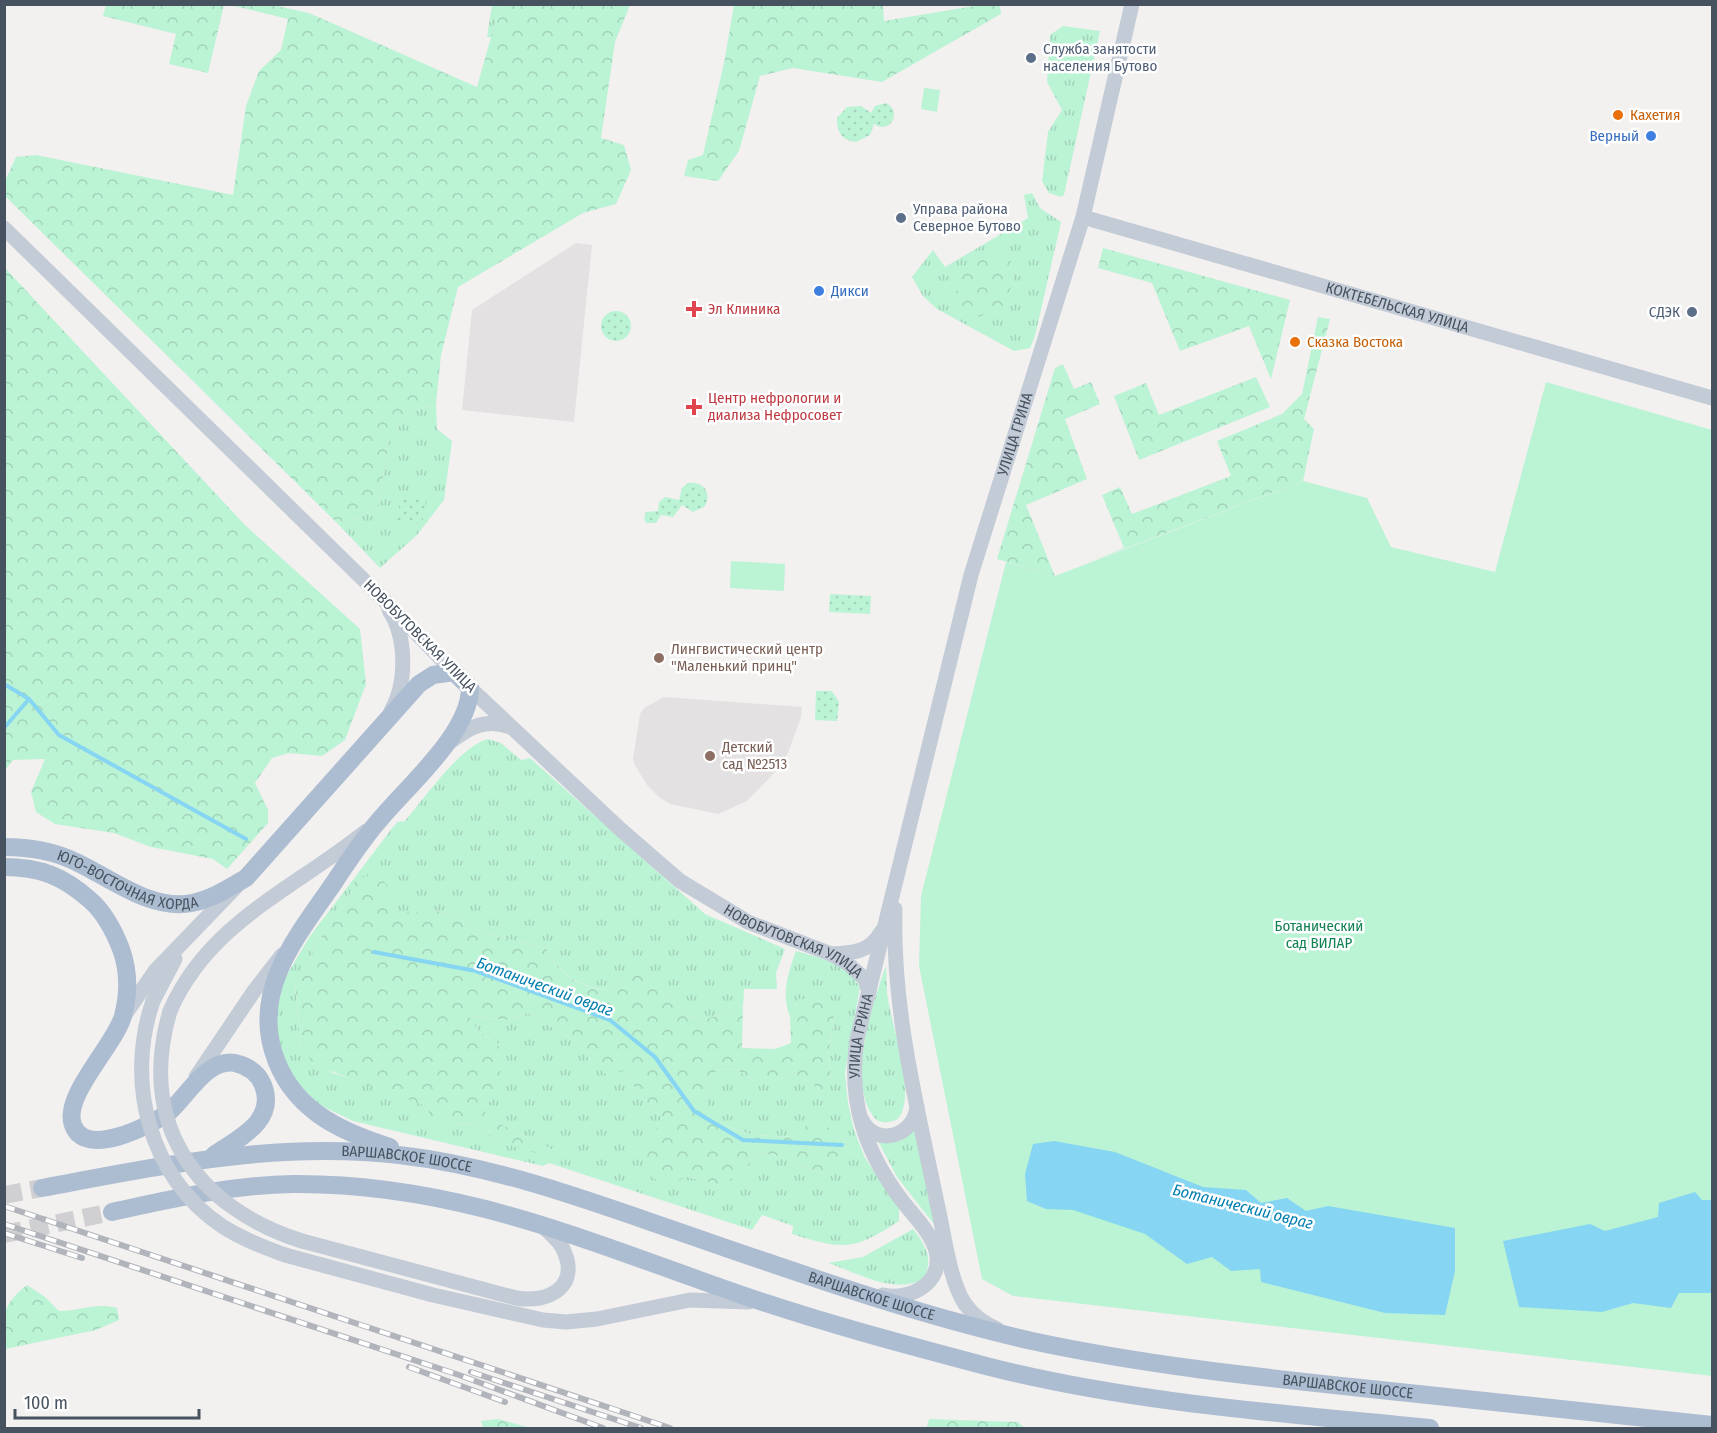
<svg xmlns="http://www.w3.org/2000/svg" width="1717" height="1433" font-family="'Fira Sans Condensed',sans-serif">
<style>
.education{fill:#e4e1e2}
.grass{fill:url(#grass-tufts)}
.forest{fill:url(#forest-crowns)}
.park{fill:url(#park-dots)}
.garden{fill:#bbf3d5}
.water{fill:#85d5f3}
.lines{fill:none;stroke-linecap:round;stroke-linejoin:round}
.stream{stroke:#85d5f3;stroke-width:4}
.major-tunnel{stroke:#d0d0d3;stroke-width:18;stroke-dasharray:18 9;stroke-linecap:butt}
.minor{stroke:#c2cbd6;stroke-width:15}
.major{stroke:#adbdd1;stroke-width:18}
.rail-casing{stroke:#b1b4bb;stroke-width:6}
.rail{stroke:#fff;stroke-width:4;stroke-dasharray:11;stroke-linecap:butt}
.minor-bridge{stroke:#c2cbd6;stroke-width:15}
.service-dot{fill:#5c6f8a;stroke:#fff;stroke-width:2}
.food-dot{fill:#e8710a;stroke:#fff;stroke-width:2}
.shop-dot{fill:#3f7fe0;stroke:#fff;stroke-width:2}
.health-dot{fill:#e0444e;stroke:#fff;stroke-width:2}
.education-dot{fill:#8d6e63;stroke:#fff;stroke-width:2}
.labels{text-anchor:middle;stroke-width:5;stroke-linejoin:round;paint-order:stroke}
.service-label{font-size:15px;fill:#4e5e75;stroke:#fff;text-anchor:start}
.food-label{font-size:15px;fill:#c56008;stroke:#fff;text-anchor:start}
.shop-label{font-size:15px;fill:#366cbe;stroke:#fff;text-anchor:end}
.street-label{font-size:15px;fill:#46525f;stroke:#fff}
.health-label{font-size:15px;fill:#be3a42;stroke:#fff;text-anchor:start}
.education-label{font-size:15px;fill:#785e54;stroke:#fff;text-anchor:start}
.park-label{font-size:15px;fill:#108251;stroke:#fff}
.water-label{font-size:16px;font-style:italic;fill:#027fb0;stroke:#fff}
</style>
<defs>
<pattern id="grass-tufts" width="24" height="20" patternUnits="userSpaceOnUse" patternTransform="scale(1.5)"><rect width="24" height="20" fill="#bbf3d5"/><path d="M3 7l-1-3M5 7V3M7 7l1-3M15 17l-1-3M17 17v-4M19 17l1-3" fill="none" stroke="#a2d2b9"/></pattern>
<pattern id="forest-crowns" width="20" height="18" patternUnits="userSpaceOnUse" patternTransform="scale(1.5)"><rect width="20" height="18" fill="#bbf3d5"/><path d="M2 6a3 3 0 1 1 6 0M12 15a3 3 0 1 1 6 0" fill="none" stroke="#a2d2b9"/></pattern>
<pattern id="park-dots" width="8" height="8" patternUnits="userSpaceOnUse" patternTransform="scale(1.5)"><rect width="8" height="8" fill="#bbf3d5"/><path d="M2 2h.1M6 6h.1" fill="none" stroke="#a2d2b9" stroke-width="1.8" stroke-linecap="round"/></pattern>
</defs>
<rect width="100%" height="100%" fill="#f3f0f0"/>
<g class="education">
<polygon points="576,243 592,245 574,422 462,410 472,310"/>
<polygon points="664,697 802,707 801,717 788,753 778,769 747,801 718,814 670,804 660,798 647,785 635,765 633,759 640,714 644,708"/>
</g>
<g class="grass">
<polygon points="492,5 500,5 491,37 487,37"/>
<polygon points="1063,26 1100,31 1064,195 1061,197 1049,193 1042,181 1048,132 1062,110 1047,82 1050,35"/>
<polygon points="1032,193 1040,208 1061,222 1035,336 1030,348 1014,351 937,309 923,296 912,277 933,250 945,267 1028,218 1024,195"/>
<polygon points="436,405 437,429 452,441 444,500 417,535 380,568 336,522 356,519 379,506 389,440 409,412"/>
<path d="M488 739 501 743 521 760 530 758 705 914 785 949 776 973 777 989H744L743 1007 703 1020 683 1015 672 998 625 976 608 990C576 986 561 975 546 948L487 934 452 915 433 910 413 914 392 910 391 890 348 898 313 949 309 968 295 984 301 1046 332 1073 372 1084 429 1107 452 1125 476 1123 499 1142 555 1151 484 1116 497 1042 479 1032 468 1016 508 1020 528 1013 581 1045 591 1062 627 1070 635 1089 663 1119 688 1177 720 1185 739 1173 759 1153 778 1156 829 1176 809 1124 793 1137 753 1135 717 1123 708 1106 705 1086 717 1069 737 1070 754 1081H774L792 1073 810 1082 824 1094 831 1076 828 1056 834 1018 799 999 790 1017C781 994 788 973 796 951 821 958 847 964 860 987L845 1073 848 1103 854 1130 865 1158 899 1208V1221C854 1251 843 1250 792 1234L793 1226 762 1215 752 1230 549 1163 543 1166 353 1121 320 1105 307 1094 294 1078 282 1054 277 1032V998L282 983 310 936 397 822 405 821C424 799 460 746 488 739Z"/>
<path d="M886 966C887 980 886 995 890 1009 895 1035 916 1097 898 1119 890 1123 879 1125 873 1116 847 1080 872 1004 886 966Z"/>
<polygon points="914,1128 937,1228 897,1177 876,1137"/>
<path d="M913 1229C926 1245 935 1262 922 1280 892 1294 858 1273 828 1263L863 1257Z"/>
</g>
<g class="forest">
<polygon points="106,5 224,5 208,73 169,64 176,34 103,16"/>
<polygon points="230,5 272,5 309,13 477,87 500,5 630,5 615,42 601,138 624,145 631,170 616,204 583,213 458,287 441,355 436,405 409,412 389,440 379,506 356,519 336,522 5,196 5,181 16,157 36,155 233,195 246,106 259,71 281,50 288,19"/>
<polygon points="734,5 883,5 884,21 980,5 1000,5 1001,14 882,82 793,68 760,76 739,151 718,181 684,176 688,160 703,155 724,63"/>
<polygon points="1103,248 1290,300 1271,379 1249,326 1180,351 1152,283 1098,268"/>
<path d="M1010 254 1013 281 1004 306 969 321 958 316 952 306 960 288 956 278C965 262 992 256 1010 254Z"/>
<polygon points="5,268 245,525 360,629 366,684 345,740 322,756 289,753 272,758 255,783 268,810 268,823 227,869 213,859 151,847 114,833 55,824 36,812 31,792 45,759 13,760 5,770"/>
<polygon points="1318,317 1330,319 1304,419 1314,429 1303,481 1087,563 1124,548 1102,495 1120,487 1132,514 1231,476 1217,441 1282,414 1302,394"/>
<polygon points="1063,364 1074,389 1091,382 1100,404 1065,419 1087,479 1026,505 1055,576 997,559 1055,368"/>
<polygon points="1256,377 1270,407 1139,460 1114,396 1146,383 1159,415"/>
<path d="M378 875 391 890 393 910 413 913 433 910 452 915 487 934 546 948C561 975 576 987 608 990L625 976 644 972 654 989 672 998 683 1015 703 1020 743 1007 742 1048 775 1049 791 1043 790 1017 799 999 828 1000 834 1018 828 1056 831 1075 825 1095 810 1082 792 1073 774 1081H754L737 1070 718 1069 705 1086 708 1105 717 1123 753 1135 793 1137 809 1123 834 1129 852 1159 829 1176 778 1156 759 1153 739 1174 720 1185 688 1177 665 1185 647 1174 641 1154 663 1119 635 1089 627 1070 607 1075 591 1062 581 1045 528 1013 508 1020 469 1016 479 1032 497 1042 504 1062 484 1116 555 1151 550 1157 499 1142 476 1123 452 1125 428 1118 429 1107 314 1065 301 1046 295 983 309 968 313 949 348 898 356 878Z"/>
<path d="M27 1285 45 1297 59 1311C81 1311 96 1302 117 1308L119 1320 96 1330 5 1349C4 1316 0 1306 27 1285Z"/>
<polygon points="498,1419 531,1428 483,1428 481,1421"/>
<polygon points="929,1419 1018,1422 1025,1428 927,1428"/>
</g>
<g class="park">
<path d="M886 103C903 112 890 135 874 124L870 135 856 142C843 141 836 132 837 118L847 107 861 106 871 113 875 106Z"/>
<circle cx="616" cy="326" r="15"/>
<path d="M688 483C704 481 713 494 704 507L693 512 682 505 673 517 661 515 656 523H646L644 518 646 512 658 511 659 502 665 497 679 500 682 488Z"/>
<polygon points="401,495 426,499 422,525 397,520"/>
<polygon points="830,594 871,596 870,614 829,612"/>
<polygon points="816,691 832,691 839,702 837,721 815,720"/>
</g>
<g class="garden">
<polygon points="924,88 940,90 937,112 921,109"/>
<polygon points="1546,382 1712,430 1712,1376 1013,1296 982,1279 919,966 921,896 1006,562 1055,576 1303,481 1367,498 1391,547 1495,572"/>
<polygon points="731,561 785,564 784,591 730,588"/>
</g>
<g class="water">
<polygon points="1054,1141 1115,1152 1203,1187 1246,1190 1261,1203 1287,1198 1306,1211 1328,1206 1455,1228 1455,1271 1445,1315 1385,1313 1261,1282 1260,1269 1231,1271 1212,1257 1187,1264 1145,1234 1073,1210 1046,1209 1027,1201 1025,1174 1033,1144"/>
<polygon points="1695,1192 1702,1200 1712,1200 1712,1293 1679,1293 1671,1308 1633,1303 1602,1312 1519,1307 1503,1241 1590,1224 1605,1231 1658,1217 1659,1203"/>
</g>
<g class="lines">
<g class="stream">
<polyline points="4,684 29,699 59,735 246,839"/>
<polyline points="4,728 29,699"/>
<polyline points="374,952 476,971 610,1020 655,1057 694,1111 743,1140 842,1145"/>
</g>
<g class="major-tunnel">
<polyline points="4,1195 42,1188"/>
<polyline points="4,1234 112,1212"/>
</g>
<g class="minor">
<path id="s1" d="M1083 217 1712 398"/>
<polyline points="4,228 375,591 454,672"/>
<path d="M389 610C407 637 407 684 391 711"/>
<path id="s2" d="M470 688 620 829 680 881 748 922 831 954 847 963 865 979 869 992"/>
<path d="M450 742C470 727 485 718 510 727"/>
<path d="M895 909C892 1009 917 1106 937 1203 944 1232 949 1280 965 1304 973 1315 985 1324 997 1329"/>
<path d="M831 954C853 953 870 952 881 932"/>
<polyline points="153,1001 175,959"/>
<path d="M170 1011C209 922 294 889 366 831"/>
<polyline points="124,1016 155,971 236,887"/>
<polyline points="196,1077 254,991 282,955"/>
<path d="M862 1120C876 1148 914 1136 917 1107"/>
<path d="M302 1241 516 1298C550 1304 582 1285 562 1247 557 1239 550 1233 542 1226"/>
<polyline points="285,1255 433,1295 543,1320 566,1322 597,1319 690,1300 749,1302"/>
<path id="s3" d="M883 1295C910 1301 944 1283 936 1251 931 1232 912 1214 900 1198 864 1149 848 1100 857 1039L971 575 1083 217 1132 4"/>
</g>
<g class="major">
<path id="s4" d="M4 847C29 847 54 851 76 862 111 878 150 911 192 903 212 899 229 888 246 878L419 684 433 675 454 672 470 688C470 732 410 784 382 817 363 838 347 863 331 887 297 936 254 988 273 1051 290 1108 338 1131 390 1147"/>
<path d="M4 867C40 867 63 876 90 900 105 913 114 931 121 949 129 971 129 993 123 1016 115 1045 62 1096 73 1125 85 1159 150 1126 169 1112 187 1097 206 1058 235 1063 248 1066 258 1073 263 1085 277 1121 239 1138 214 1155"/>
<path id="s5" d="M42 1188C160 1166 277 1141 399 1155 494 1166 582 1198 671 1229 790 1270 909 1313 1032 1341 1144 1365 1257 1377 1371 1389 1485 1401 1599 1413 1712 1425"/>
<path d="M112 1212C172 1199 231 1185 293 1184 458 1183 586 1241 739 1294 820 1322 903 1344 986 1366 1131 1403 1281 1413 1430 1428"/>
</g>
<g class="rail-casing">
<g id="rail">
<polyline points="4,1206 670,1428"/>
<polyline points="4,1224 459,1375 603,1428"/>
<polyline points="4,1233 82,1258"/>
<polyline points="409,1367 505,1402"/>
<polyline points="471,1372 641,1428"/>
</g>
</g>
<use href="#rail" class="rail"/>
<g class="minor-bridge">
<path d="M153 1001C125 1082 149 1177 222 1226 242 1239 263 1247 285 1255"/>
<path d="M170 1011C137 1123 195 1207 302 1241"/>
</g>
</g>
<g class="service-dot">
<circle cx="1031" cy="58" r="6"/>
<circle cx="901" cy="218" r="6"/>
<circle cx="1692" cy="312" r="6"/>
</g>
<g class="food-dot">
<circle cx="1618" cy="115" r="6"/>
<circle cx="1295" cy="342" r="6"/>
</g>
<g class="shop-dot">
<circle cx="1651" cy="136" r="6"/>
<circle cx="819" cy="291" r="6"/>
</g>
<g class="health-dot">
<path d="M691 300h6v6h6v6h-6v6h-6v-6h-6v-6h6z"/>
<path d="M691 398h6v6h6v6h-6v6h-6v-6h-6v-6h6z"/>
</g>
<g class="education-dot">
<circle cx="659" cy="658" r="6"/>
<circle cx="710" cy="756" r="6"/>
</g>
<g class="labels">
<g class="service-label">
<text x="1043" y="54">Служба занятости<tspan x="1043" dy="17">населения Бутово</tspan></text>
<text x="913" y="214">Управа района<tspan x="913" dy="17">Северное Бутово</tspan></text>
<text x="1680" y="317" text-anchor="end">СДЭК</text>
</g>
<g class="food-label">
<text x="1630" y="120">Кахетия</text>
<text x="1307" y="347">Сказка Востока</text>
</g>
<g class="shop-label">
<text x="1639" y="141">Верный</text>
<text x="831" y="296" text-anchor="start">Дикси</text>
</g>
<g class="street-label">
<text dy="5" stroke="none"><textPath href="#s1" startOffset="327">КОКТЕБЕЛЬСКАЯ УЛИЦА</textPath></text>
<text dy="5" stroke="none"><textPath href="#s3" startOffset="942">УЛИЦА ГРИНА</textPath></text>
<text transform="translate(420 636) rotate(45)" y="5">НОВОБУТОВСКАЯ УЛИЦА</text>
<text dy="5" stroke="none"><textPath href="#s4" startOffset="130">ЮГО-ВОСТОЧНАЯ ХОРДА</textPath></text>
<text dy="5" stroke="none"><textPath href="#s2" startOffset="414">НОВОБУТОВСКАЯ УЛИЦА</textPath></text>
<text dy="5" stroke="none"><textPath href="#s3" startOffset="320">УЛИЦА ГРИНА</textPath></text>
<text dy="5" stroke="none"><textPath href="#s5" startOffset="368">ВАРШАВСКОЕ ШОССЕ</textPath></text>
<text dy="5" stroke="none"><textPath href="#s5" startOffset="854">ВАРШАВСКОЕ ШОССЕ</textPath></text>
<text dy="5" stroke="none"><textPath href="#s5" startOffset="1340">ВАРШАВСКОЕ ШОССЕ</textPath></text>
</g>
<g class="health-label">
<text x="708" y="314">Эл Клиника</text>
<text x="708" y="403">Центр нефрологии и<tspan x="708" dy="17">диализа Нефросовет</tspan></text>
</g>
<g class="education-label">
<text x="671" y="654">Лингвистический центр<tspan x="671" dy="17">"Маленький принц"</tspan></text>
<text x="722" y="752">Детский<tspan x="722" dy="17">сад №2513</tspan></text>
</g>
<g class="park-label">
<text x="1319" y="931">Ботанический<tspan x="1319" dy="17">сад ВИЛАР</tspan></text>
</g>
<g class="water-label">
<text transform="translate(545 986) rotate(20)" y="6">Ботанический овраг</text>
<text transform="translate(1243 1206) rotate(14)" y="6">Ботанический овраг</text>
</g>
</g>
<rect width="1717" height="1433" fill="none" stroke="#46525f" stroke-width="12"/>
<path d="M15 1409v9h184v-9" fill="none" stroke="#46525f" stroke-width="3"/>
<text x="24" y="1409" font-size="18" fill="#46525f" stroke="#ffffff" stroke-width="4.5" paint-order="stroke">100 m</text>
</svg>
